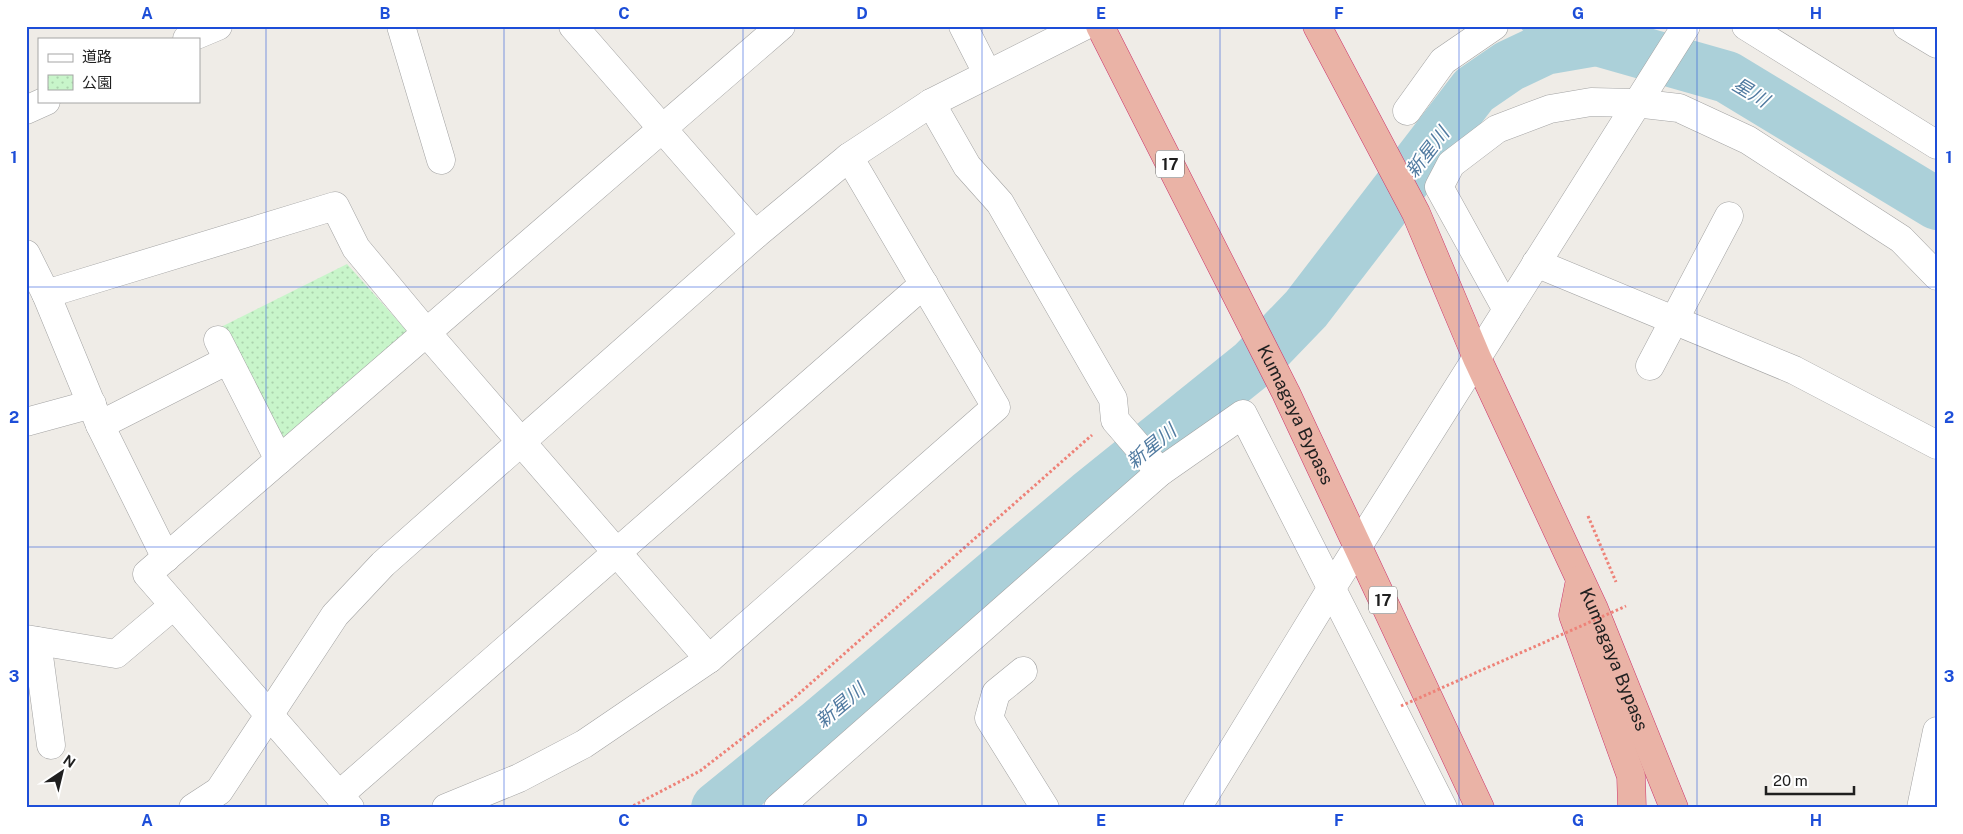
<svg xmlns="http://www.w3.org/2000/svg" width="1963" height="834" font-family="'Public Sans','Noto Sans JP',sans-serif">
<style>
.park{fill:url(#park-dots)}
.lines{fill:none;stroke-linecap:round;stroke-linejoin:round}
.stream{stroke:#abd0d9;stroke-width:9}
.river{stroke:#abd0d9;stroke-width:52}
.minor-casing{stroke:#a3a3a3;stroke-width:29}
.tertiary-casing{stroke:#a3a3a3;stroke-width:29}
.trunk-casing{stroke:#cc346c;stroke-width:29}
.path{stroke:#ee8278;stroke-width:3;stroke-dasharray:2.5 2.5;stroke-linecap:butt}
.minor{stroke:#fff;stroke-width:28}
.tertiary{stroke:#fff;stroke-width:28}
.trunk{stroke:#eab3a6;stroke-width:28}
.path-bridge{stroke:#ee8278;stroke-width:3;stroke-dasharray:2.5 2.5;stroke-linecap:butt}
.grid{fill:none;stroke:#1d4ed8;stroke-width:1;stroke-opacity:0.55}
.labels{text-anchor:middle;stroke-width:4;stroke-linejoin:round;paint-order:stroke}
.shield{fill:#fff;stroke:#626262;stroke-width:1}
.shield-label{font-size:16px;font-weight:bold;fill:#1f1f1f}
.street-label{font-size:18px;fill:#1f1f1f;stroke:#fff}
.water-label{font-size:19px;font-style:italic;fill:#507aa0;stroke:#fff}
.neatline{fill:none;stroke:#1d4ed8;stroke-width:2}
.grid-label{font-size:16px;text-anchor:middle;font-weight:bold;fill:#1d4ed8}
</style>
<defs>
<pattern id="park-dots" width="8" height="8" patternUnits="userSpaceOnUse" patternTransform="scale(1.25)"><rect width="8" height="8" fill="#c8f5ca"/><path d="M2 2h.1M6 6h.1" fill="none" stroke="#abd2ad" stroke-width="1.8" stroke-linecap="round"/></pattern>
</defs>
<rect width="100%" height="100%" fill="#efece7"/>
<polygon class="park" points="347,264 407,331 279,442 221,327"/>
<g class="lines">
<polyline class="stream" points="1525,26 1545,49"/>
<polyline class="river" points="717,808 820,724 1089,496 1253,364 1306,309 1474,90 1509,66 1545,49 1597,40 1727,77 1937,204"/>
<g class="minor-casing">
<g id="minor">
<polyline points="401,26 441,160"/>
<polyline points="573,26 755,235"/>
<polyline points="963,26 987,73"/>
<polyline points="1746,26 1937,145"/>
<polyline points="1907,26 1937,44"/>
<polyline points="187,39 218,26"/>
<polyline points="931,103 967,166 1000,203 1113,399 1115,420 1160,472"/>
<polyline points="26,110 46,101"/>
<polyline points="1407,111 1443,61 1494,26"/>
<polyline points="26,254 46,294 100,425 166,558"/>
<polyline points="1536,263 1794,370 1937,445"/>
<polyline points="46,294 335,206 356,248 426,332 709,659"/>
<polyline points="1507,310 1439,187 1451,164 1497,129 1550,109 1591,102 1635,103 1679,108 1748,140 1901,239 1937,276"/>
<polyline points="218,340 279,460"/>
<polyline points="1650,366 1729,216"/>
<polyline points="26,422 92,404"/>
<polyline points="100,425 228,360"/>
<polyline points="26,639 116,654 173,606"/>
<polyline points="37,641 51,745"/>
<polyline points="1023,671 996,693 989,718 1045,808"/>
<polyline points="339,795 924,284"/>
<polyline points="193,808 219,791 335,615 383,564 755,235 849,157 931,103 1084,26"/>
<polyline points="350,808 147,574 781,26"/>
<polyline points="446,808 519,778 584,744 709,659 996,407 849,157"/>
<polyline points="778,808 1160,472 1243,414 1443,808"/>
<polyline points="1197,808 1331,589 1686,26"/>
</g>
</g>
<g class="tertiary-casing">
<polyline id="tertiary" points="1921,808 1937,731"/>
</g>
<g class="trunk-casing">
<g id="trunk">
<path id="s1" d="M1100 26 1286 393 1480 808"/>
<path id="s2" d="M1317 26 1416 213 1477 358 1594 609 1674 808"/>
<polyline points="1580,580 1573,615 1631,776 1632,808"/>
</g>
</g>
<g class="path">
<polyline points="1588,516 1616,582"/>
<polyline points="629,808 700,771 793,699 1092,435"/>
</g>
<use href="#minor" class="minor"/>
<use href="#tertiary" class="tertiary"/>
<use href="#trunk" class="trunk"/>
<polyline class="path-bridge" points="1401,706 1626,606"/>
</g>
<path class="grid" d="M266 26V808M504 26V808M743 26V808M982 26V808M1220 26V808M1459 26V808M1697 26V808M26 287H1937M26 547H1937"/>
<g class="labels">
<g class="shield">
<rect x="1156" y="150.5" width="28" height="27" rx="4"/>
<rect x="1369" y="586.5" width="28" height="27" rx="4"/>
</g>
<g class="shield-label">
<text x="1170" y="170">17</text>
<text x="1383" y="606">17</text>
</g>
<g class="street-label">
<text dy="6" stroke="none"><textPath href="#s1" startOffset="435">Kumagaya Bypass</textPath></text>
<text dy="6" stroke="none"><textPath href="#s2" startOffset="700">Kumagaya Bypass</textPath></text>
</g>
<g class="water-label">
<text transform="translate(1751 92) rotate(31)" y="7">星川</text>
<text transform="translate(1427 152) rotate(-52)" y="7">新星川</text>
<text transform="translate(1151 446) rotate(-39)" y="7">新星川</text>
<text transform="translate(840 705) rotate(-40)" y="7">新星川</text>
</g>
</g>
<rect width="1963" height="834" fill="none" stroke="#ffffff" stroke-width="55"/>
<rect x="38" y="38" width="162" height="65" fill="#ffffff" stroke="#a5a5a5"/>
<rect x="48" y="54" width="25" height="8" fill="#ffffff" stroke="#a5a5a5"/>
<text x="82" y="62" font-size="15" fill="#1f1f1f">道路</text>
<rect x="48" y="75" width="25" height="15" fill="url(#park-dots)" stroke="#a5a5a5"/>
<text x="82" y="88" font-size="15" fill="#1f1f1f">公園</text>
<g transform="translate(62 772) rotate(35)" stroke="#ffffff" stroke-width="4" paint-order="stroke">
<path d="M0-4L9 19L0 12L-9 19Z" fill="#1f1f1f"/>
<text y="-8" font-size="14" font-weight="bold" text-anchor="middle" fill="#1f1f1f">N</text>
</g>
<path d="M1766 786v8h88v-8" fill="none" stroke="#1f1f1f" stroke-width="2.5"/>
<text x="1773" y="786" font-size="15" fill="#1f1f1f" stroke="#ffffff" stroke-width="4" paint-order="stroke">20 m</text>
<rect x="28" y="28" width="1908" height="778" class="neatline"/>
<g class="grid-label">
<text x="147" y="19">A</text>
<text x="385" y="19">B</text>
<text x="624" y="19">C</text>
<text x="862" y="19">D</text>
<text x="1101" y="19">E</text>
<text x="1339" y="19">F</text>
<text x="1578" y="19">G</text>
<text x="1816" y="19">H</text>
<text x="14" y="163">1</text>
<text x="1949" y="163">1</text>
<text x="14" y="423">2</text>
<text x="1949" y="423">2</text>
<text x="14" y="682">3</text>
<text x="1949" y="682">3</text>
<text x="147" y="826">A</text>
<text x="385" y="826">B</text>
<text x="624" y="826">C</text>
<text x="862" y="826">D</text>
<text x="1101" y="826">E</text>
<text x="1339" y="826">F</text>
<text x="1578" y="826">G</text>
<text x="1816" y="826">H</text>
</g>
</svg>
